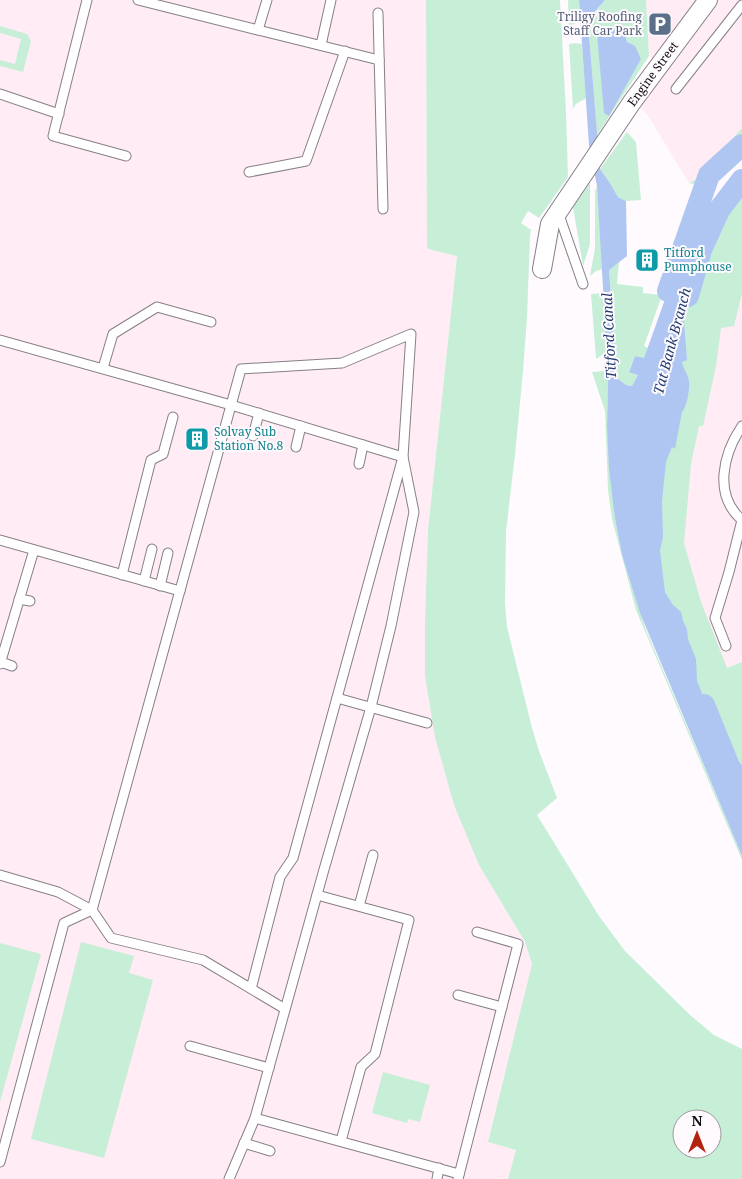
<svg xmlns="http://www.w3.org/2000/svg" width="742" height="1179" font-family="'Noto Serif',serif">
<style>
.industrial{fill:#ffecf4}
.green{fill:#c7efd7;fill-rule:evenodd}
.water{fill:#afc6f3}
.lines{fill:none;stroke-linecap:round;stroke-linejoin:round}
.canal{stroke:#afc6f3;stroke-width:22}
.service-casing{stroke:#867f88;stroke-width:11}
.minor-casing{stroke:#867f88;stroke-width:20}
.service{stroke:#fff;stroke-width:9}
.minor{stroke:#fff;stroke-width:18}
.labels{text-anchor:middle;stroke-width:4;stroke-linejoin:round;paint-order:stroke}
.service-label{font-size:12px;fill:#4e5e75;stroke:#fefafe;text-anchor:end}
.street-label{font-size:12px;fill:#0e0b0e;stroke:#fefafe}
.culture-label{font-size:12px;fill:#0d838f;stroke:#fefafe;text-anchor:start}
.water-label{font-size:14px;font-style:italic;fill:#243e74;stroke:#fefafe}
</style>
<rect width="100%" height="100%" fill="#fefafe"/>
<g class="industrial">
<polygon points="0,0 426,0 427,247 432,250 457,255 428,530 425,620 479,865 525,942 532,964 488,1142 516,1150 508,1179 0,1179"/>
<polygon points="646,0 742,0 742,128 697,179 689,183 647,114 632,102 660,64 649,56"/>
<polygon points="742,170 742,662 695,681 661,596 682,300 700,240 711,209 727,184"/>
</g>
<g class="green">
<path d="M426 0H560L566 113 568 177 539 218 528 211 521 223 531 230 530 236 527 317 523 371 515 455 506 531 505 603 507 627 532 728 539 751 557 798 537 815 599 916 625 951 690 1015 714 1035 742 1049V1179H508L516 1150 488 1142 532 964 525 942 479 865 454 805 435 737 425 676V620L428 530 457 256 432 250 427 248ZM682 1119H712V1149H682Z"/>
<polygon points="568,0 579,0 580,22 577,21 569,29"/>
<polygon points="605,0 646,0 649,56 597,135 588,21"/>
<polygon points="0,26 27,34 31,41 23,72 0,66 0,60 15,64 21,39 0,33"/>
<polygon points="575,43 582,44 586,98 576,104 573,109 569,44"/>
<polygon points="742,128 742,145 699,185 689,183 697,179"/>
<polygon points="627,132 636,142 641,200 626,201 618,197 610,183 600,169"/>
<polygon points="742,170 742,293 734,326 721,328 716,366 703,426 699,426 691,464 684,543 701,602 727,668 742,662 742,803 653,579 682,300 700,240 711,209 727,184"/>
<polygon points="590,183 590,244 583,266 573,207"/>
<polygon points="597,186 603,269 596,271 590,276 595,248 595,191"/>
<polygon points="619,261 617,284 643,287 643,293 662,295 644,346 648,348 644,359 635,356 629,371 638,375 632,386 626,385 617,378 609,270"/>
<polygon points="604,293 607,352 596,359 591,294"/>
<polygon points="604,371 608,373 607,426 615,519 622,555 646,630 742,856 742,860 636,610 612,519 608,490 605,411 592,372"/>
<polygon points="81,942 134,956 129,973 153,980 104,1158 31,1139"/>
<polygon points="0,943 41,954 0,1102"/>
<polygon points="383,1072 430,1085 420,1122 408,1119 407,1123 372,1113"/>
</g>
<g class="water">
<path d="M579 0H605L592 15 588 22 600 169 610 183 618 197 626 201 627 256 609 270 617 378 626 385 632 386 638 375 629 372 635 356 644 358 668 291 688 296 684 321 687 360 682 362C683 369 688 374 689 381 690 388 687 407 682 412L675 449 672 447 666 462 662 501 663 537 660 550 665 592 673 605 681 612 683 621 687 629 688 639 696 659 697 681 715 726 717 741 742 765V856L640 613 622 555 615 519 609 469 607 426 608 373 597 186 589 145Z"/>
<polygon points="623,28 627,42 635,46 641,59 609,116 604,113 597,34 609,33 610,29"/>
</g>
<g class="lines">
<g class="canal">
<polyline points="742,145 709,175 668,291 688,296 701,250 719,210 742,180"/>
<polyline points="704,705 742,798"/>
</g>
<g class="service-casing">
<g id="service">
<polyline points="87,0 53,136 126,156"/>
<polyline points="138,0 258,30 267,0"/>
<polyline points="378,13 383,209"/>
<polyline points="258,30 379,60"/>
<polyline points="321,45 331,0"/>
<polyline points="676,89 742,5"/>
<polyline points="0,94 59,114"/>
<polyline points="249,172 306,161 345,51"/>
<polyline points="558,212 583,284"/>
<polyline points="0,340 231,405 403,457 414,512 391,626 371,707 323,873 255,1118 229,1179"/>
<polyline points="103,368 113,334 157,307 211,322"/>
<path d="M742 426C723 454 713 495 742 520"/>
<polyline points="253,436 259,413"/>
<polyline points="296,447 301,426"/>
<polyline points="359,464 363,445"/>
<polyline points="0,540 180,591"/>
<polyline points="122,575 151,460 163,454 173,417"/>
<polyline points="144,581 152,549"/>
<polyline points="160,586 168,553"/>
<polyline points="19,599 30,601"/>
<polyline points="726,646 715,618 729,572 742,520"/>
<polyline points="1,662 12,666"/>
<polyline points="0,664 34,550"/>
<polyline points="337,698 427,723"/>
<polyline points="0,875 58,892 92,910"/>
<polyline points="317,895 409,920 375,1054 361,1067 341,1141"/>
<polyline points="359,906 373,855"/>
<polyline points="251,989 280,877 293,858 403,457 411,334 342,363 241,369 92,910 111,938 203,960 285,1009"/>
<polyline points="458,995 502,1007"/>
<polyline points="190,1046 269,1068"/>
<polyline points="255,1118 459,1174"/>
<polyline points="244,1143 270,1151"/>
<polyline points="0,1162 64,923 92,910"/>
<polyline points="437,1179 439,1168"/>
<polyline points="458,1179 518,944 477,932"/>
</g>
</g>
<g class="minor-casing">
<polyline id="minor" points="542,269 550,224 632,102 708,0"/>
</g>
<use href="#service" class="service"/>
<use href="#minor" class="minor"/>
</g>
<defs>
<g id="parking-square" transform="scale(1.25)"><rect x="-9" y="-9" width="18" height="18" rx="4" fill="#5c6f8a" stroke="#fefafe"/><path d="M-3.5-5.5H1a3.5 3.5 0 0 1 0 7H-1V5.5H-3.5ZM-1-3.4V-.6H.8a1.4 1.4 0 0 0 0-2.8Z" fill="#fff"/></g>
<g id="building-square" transform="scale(1.25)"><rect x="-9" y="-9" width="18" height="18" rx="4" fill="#0f9aa8" stroke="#fefafe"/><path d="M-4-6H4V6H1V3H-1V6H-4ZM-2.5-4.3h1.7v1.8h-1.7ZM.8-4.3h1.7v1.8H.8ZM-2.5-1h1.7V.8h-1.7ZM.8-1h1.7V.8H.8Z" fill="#fff"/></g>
</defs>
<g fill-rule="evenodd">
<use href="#parking-square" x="660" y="24"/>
<use href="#building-square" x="647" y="260"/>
<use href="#building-square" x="197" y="439"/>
</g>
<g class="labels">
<g class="service-label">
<text x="642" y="21">Triligy Roofing<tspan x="642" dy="14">Staff Car Park</tspan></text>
</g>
<g class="street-label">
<text transform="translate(653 74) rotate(-54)" y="4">Engine Street</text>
</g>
<g class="culture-label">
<text x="664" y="257">Titford<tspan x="664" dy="14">Pumphouse</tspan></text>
<text x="214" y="436">Solvay Sub<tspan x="214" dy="14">Station No.8</tspan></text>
</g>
<g class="water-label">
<text transform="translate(609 336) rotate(-93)" y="5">Titford Canal</text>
<text transform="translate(672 341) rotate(-75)" y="5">Tat Bank Branch</text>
</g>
</g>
<g transform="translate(697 1134)"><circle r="24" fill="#fefafe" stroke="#9e9a9e"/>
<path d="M0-4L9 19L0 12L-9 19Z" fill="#b22411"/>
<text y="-8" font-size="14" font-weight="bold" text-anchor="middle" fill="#0e0b0e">N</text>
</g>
</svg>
